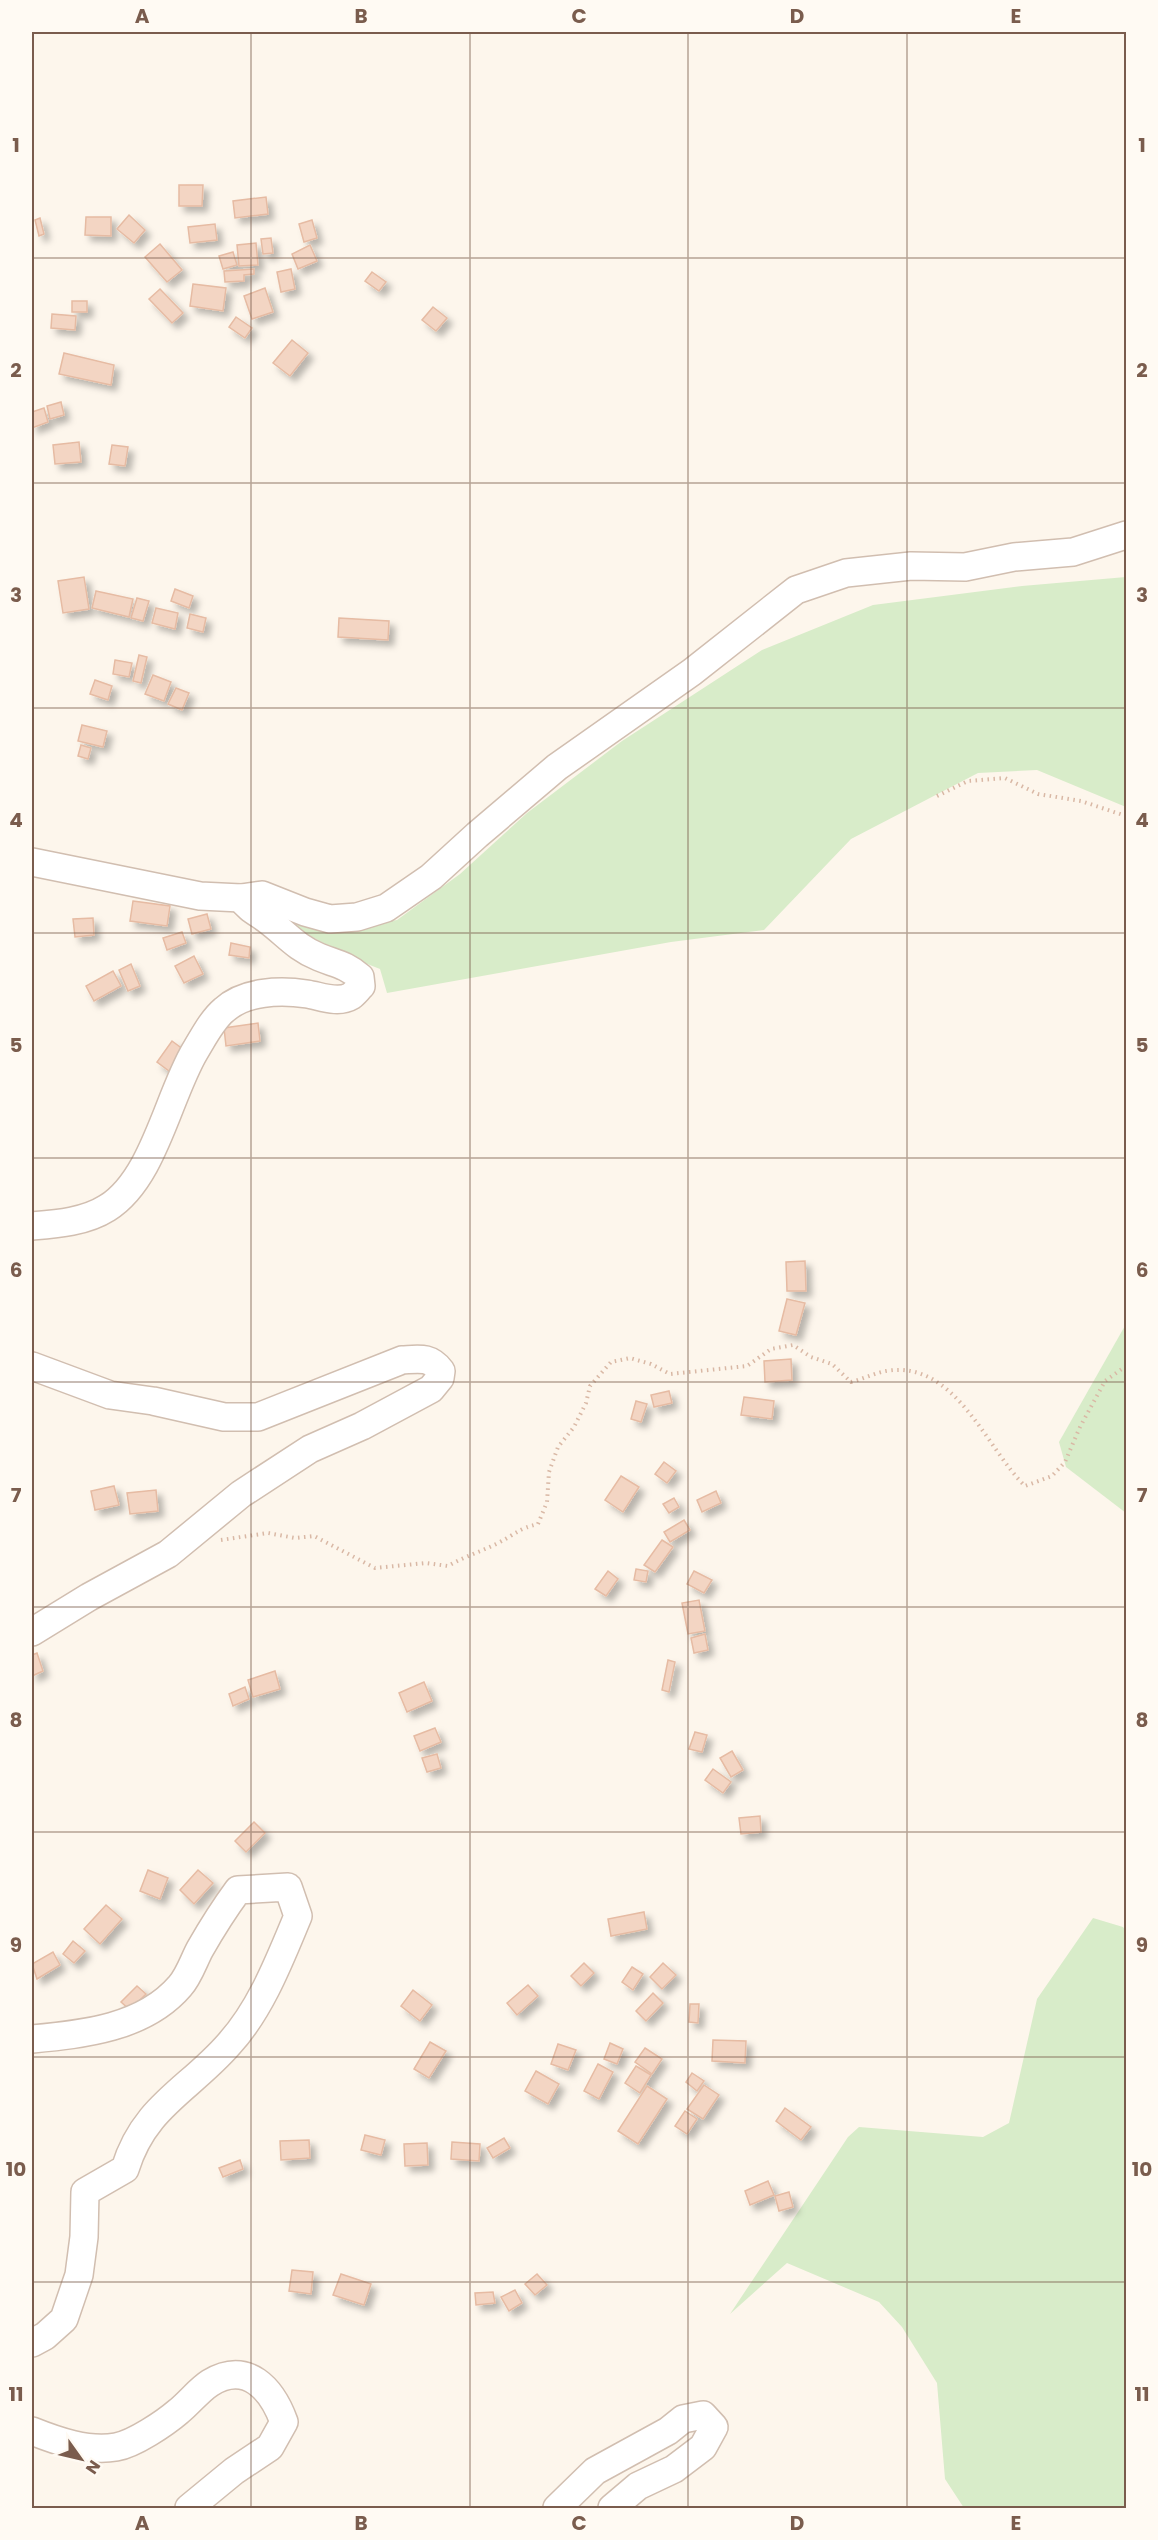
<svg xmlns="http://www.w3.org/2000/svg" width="1158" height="2540" font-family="Poppins,sans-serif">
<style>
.green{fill:#d8ecc9}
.building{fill:#f3d5c3;stroke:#e6bba3;stroke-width:1.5;filter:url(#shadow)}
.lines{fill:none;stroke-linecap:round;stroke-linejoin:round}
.minor-casing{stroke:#d1beb0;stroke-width:30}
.path{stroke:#d9b8a5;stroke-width:4;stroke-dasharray:1.5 4.5;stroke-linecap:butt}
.minor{stroke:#fff;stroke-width:27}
.grid{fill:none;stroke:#7a5c4d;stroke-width:1.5;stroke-opacity:0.55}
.neatline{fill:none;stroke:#7a5c4d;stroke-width:2}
.grid-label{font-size:20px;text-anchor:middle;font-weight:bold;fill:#7a5c4d}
</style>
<defs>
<filter id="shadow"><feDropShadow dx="5.5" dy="5.5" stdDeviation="3" flood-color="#0004"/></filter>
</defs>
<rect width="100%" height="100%" fill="#fdf6ec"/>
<g class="green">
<polygon points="1126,577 1126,807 1037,770 978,773 851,839 764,930 671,942 387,993 380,969 352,958 280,920 341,929 397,920 460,874 527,813 622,741 762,650 873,605 1022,586"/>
<polygon points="1126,1324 1126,1513 1066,1467 1059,1442"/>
<polygon points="1093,1918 1123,1927 1126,1931 1126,2508 964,2508 945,2479 937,2383 902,2327 879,2302 787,2263 730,2314 848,2137 859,2127 983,2137 1009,2123 1037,1999"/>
</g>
<g class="building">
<polygon points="179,185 203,185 202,206 179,206"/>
<polygon points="266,197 268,214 235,218 233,201"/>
<polygon points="129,215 145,230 134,243 117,229"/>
<polygon points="86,217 111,217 111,236 85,235"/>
<polygon points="40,218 44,234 39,236 35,220"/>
<polygon points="312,220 317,238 304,242 299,224"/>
<polygon points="215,224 217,240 190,243 188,227"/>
<polygon points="271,238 273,253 263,254 261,239"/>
<polygon points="256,243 258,265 239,266 237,245"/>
<polygon points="160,244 182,270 167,282 145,257"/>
<polygon points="310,245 317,261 298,269 292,254"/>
<polygon points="233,252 237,265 223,269 219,256"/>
<polygon points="254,269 254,274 244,275 244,281 225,282 224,271"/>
<polygon points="291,269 295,289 281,292 277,272"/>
<polygon points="372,272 386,282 379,291 365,281"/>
<polygon points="193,284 226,288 223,311 190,306"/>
<polygon points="265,288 273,312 252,319 244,296"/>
<polygon points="160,289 183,313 172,323 149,299"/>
<rect x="72" y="301" width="15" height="11"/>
<polygon points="433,307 447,318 436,331 422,320"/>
<polygon points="52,314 76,316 75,330 51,328"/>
<polygon points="236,317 252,328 245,338 229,327"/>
<polygon points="292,340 308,353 290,376 273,363"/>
<polygon points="64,353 114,365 111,385 59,374"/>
<polygon points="61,402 64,415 50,419 47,406"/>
<polygon points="44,408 48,422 32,428 32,412"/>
<polygon points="79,442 81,462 55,464 53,445"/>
<polygon points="112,445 128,447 125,466 109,464"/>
<polygon points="84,577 89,609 63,613 58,581"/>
<polygon points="175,589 193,596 189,608 171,601"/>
<polygon points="96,591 133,599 129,617 92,608"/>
<polygon points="137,598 149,601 143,621 131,618"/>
<polygon points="156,608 178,613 175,629 152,623"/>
<polygon points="190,614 206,618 203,632 187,628"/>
<polygon points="339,618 389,621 388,640 338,637"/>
<polygon points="139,655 147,657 141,683 133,681"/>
<polygon points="115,660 132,663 129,677 113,674"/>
<polygon points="153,675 171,682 164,701 145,694"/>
<polygon points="95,680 112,686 108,700 90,694"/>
<polygon points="176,688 189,693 182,710 168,704"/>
<polygon points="82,725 107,731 103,747 78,741"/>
<polygon points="81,745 91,748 88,759 78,756"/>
<polygon points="133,901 170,906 167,926 130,921"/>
<polygon points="207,914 211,929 192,934 188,919"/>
<polygon points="93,918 94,935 75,937 73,919"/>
<polygon points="182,932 186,943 167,950 163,938"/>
<polygon points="231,943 250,947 249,958 229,955"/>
<polygon points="194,956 203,974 184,983 175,966"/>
<polygon points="131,964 140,986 128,991 119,970"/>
<polygon points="113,971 121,986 94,1001 86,986"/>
<polygon points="258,1023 260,1041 226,1046 224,1028"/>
<polygon points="172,1041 184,1050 169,1071 157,1062"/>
<polygon points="805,1261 806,1291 787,1291 786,1262"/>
<polygon points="787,1299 805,1303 796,1335 779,1331"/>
<polygon points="791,1359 792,1380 765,1382 764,1361"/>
<polygon points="669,1391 672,1403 654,1407 651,1395"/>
<polygon points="744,1397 774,1401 772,1419 741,1415"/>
<polygon points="636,1401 647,1404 641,1422 631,1419"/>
<polygon points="664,1462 676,1471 667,1483 655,1474"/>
<polygon points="621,1476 639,1487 623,1512 605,1500"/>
<polygon points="114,1486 119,1505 95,1510 91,1491"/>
<polygon points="156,1490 158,1511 130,1514 127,1493"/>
<polygon points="716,1491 721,1503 702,1512 697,1500"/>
<polygon points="674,1498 679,1507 669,1513 663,1504"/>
<polygon points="684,1520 690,1530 670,1542 664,1532"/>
<polygon points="662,1540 673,1547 655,1572 644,1565"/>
<polygon points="636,1569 648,1571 646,1582 634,1580"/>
<polygon points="608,1571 618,1579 606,1596 595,1589"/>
<polygon points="694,1571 712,1580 704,1593 687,1584"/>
<polygon points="699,1600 705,1631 688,1634 682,1603"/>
<polygon points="705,1634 708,1650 694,1653 691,1638"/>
<polygon points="37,1653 43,1671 32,1676 32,1655"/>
<polygon points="668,1660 675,1662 669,1692 662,1690"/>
<polygon points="275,1671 280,1689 253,1697 248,1680"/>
<polygon points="424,1682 432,1701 407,1712 399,1693"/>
<polygon points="245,1687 249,1699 233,1706 229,1694"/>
<polygon points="435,1728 441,1742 420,1751 414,1736"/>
<polygon points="695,1732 707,1735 702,1752 689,1749"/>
<polygon points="732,1751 743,1770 731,1777 720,1758"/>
<polygon points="437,1754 441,1768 427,1772 422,1758"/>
<polygon points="713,1769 731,1782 723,1793 705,1780"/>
<polygon points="760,1816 761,1832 741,1834 739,1818"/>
<polygon points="254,1822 265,1833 246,1852 235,1841"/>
<polygon points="148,1870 168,1878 160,1899 140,1891"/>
<polygon points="198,1870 213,1883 194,1904 180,1890"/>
<polygon points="106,1905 122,1919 100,1944 84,1929"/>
<polygon points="644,1912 647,1929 611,1936 608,1919"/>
<polygon points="73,1941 85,1951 74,1963 63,1954"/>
<polygon points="53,1952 60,1965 37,1979 32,1964"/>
<polygon points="584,1963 594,1973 581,1986 571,1976"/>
<polygon points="663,1963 676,1975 662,1989 650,1977"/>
<polygon points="632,1967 643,1974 633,1990 622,1982"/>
<polygon points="528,1985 538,1996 517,2015 507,2003"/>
<polygon points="137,1986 146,1994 130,2010 121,2002"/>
<polygon points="413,1990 432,2005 420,2021 401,2006"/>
<polygon points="653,1993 663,2003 646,2021 636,2011"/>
<polygon points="690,2004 699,2004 698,2023 689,2022"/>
<polygon points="713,2040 746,2041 745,2063 712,2061"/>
<polygon points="430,2042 446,2051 429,2078 414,2069"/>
<polygon points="610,2043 623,2049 617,2064 604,2059"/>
<polygon points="558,2044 576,2050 568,2070 551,2064"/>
<polygon points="645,2048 662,2059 652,2074 635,2062"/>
<polygon points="598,2064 613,2072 599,2099 584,2091"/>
<polygon points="636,2066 651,2075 640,2093 625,2083"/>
<polygon points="536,2071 559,2084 548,2104 525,2091"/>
<polygon points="692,2073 704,2081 697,2091 686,2082"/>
<polygon points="704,2085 719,2095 703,2119 687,2109"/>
<polygon points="647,2086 667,2099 638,2144 618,2131"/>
<polygon points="785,2108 811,2127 801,2140 776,2121"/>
<polygon points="685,2111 697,2119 687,2134 675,2126"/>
<polygon points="365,2135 385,2140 381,2155 361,2150"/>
<polygon points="504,2138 510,2148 493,2158 487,2148"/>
<polygon points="309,2140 310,2158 281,2160 280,2141"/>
<polygon points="452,2142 480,2144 479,2161 451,2159"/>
<polygon points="427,2143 428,2165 405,2166 404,2144"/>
<polygon points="240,2160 243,2169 223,2177 219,2168"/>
<polygon points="768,2181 774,2195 750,2205 745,2191"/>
<polygon points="789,2192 793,2207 779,2211 775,2196"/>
<polygon points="292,2270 313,2272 311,2294 289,2291"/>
<polygon points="341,2274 371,2284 364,2305 333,2295"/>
<polygon points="537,2274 547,2285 535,2295 525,2284"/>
<polygon points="515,2290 522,2303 509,2311 501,2297"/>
<polygon points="493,2292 495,2303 476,2305 475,2293"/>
</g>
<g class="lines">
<g class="minor-casing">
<g id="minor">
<polyline points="32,862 200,896 241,898 262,895 305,912 330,919 357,917 386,908 431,877 477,835 557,767 692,672 796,590 846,573 911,566 965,567 1014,557 1073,552 1126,535"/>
<path d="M32 1226C56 1224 85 1222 107 1208 154 1179 168 1096 195 1051 203 1038 212 1020 224 1010 245 991 280 990 307 994 320 996 338 1004 351 996 354 994 358 989 361 986L360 977C345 964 336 964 319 957 297 948 287 935 270 922 259 913 249 910 241 898"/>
<path d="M32 1366 110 1395 153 1401 224 1417H258L402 1360C419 1359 430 1356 441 1371L440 1378 431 1389 362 1426 310 1449 241 1494 168 1554 89 1597 32 1632"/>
<path d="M32 2039C84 2034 144 2028 180 1986 189 1976 194 1960 200 1949 212 1928 224 1909 238 1890L288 1887 298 1916C280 1959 261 2009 229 2044 189 2090 144 2106 125 2169L85 2192 84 2237 79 2275 64 2319 45 2336 32 2343"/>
<path d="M32 2431C57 2441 88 2452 116 2447 134 2444 165 2423 179 2411 190 2402 199 2390 210 2383 247 2360 272 2389 284 2422L270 2447 234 2471 189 2508"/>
<polyline points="557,2508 595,2471 668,2431 683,2419 703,2415 714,2427 703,2447 674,2469 638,2486 612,2508"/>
</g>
</g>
<g class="path">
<polyline points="937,796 968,781 1005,778 1038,794 1081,801 1126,816"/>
<path d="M221 1540 268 1533 295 1538 314 1536 375 1568 426 1563 448 1566C465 1556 483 1551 500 1542 517 1533 518 1529 538 1524L547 1502 549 1472 558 1447 574 1427 586 1403 590 1386 611 1362 630 1358 651 1364 670 1374 747 1366 771 1349 793 1345 811 1357 832 1364 851 1382C863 1379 875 1373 886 1371 955 1359 986 1448 1025 1486L1052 1476 1065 1462 1080 1427 1105 1381 1126 1366"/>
</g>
<use href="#minor" class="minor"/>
</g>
<path class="grid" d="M251 32V2508M470 32V2508M688 32V2508M907 32V2508M32 258H1126M32 483H1126M32 708H1126M32 933H1126M32 1158H1126M32 1382H1126M32 1607H1126M32 1832H1126M32 2057H1126M32 2282H1126"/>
<rect width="1158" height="2540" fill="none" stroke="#fffaf3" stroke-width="66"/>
<g transform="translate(81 2459) rotate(124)" stroke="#fffaf3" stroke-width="4.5" paint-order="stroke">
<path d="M0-4.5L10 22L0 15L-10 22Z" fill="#7a5c4d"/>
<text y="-9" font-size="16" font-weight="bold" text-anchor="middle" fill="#7a5c4d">N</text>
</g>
<rect x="33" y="33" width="1092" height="2474" class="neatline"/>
<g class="grid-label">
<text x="142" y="23">A</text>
<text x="361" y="23">B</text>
<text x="579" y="23">C</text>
<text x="797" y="23">D</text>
<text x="1016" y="23">E</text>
<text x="16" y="152">1</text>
<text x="1142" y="152">1</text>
<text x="16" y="377">2</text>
<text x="1142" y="377">2</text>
<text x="16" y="602">3</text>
<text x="1142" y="602">3</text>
<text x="16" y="827">4</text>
<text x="1142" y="827">4</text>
<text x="16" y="1052">5</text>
<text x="1142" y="1052">5</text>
<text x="16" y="1277">6</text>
<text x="1142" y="1277">6</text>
<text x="16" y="1502">7</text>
<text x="1142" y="1502">7</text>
<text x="16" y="1727">8</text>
<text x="1142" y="1727">8</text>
<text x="16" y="1952">9</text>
<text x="1142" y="1952">9</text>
<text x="16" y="2176">10</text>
<text x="1142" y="2176">10</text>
<text x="16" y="2401">11</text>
<text x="1142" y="2401">11</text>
<text x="142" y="2530">A</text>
<text x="361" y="2530">B</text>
<text x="579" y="2530">C</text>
<text x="797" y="2530">D</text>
<text x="1016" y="2530">E</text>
</g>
</svg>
